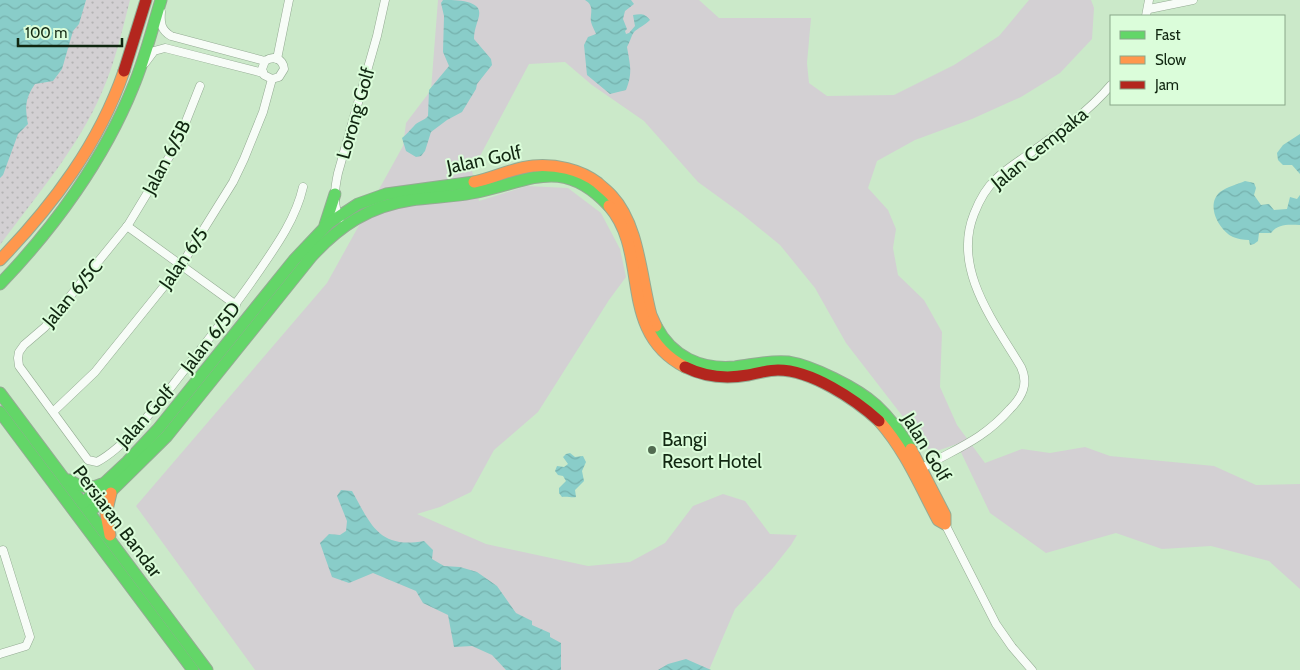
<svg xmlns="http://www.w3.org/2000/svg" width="1300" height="670" font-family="Cabin,sans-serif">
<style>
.grass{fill:#d3d0d3}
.park{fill:url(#park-dots)}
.water{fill:url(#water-waves)}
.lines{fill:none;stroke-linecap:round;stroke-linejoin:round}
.street-casing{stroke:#94ab93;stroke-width:9}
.fast-casing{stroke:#94ab93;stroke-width:13}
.slow-casing{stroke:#94ab93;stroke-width:13}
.jam-casing{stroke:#94ab93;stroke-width:13}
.street{stroke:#f7fcf7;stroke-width:8}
.fast{stroke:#63d668;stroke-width:11}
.slow{stroke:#ff974d;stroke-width:11}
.jam{stroke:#b3261e;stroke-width:11}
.poi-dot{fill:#526b51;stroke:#dbfdda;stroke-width:2}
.labels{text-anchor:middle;stroke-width:4;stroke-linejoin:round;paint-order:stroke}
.street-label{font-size:19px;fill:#112711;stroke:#dbfdda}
.poi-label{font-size:19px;fill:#112711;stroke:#dbfdda;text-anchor:start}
</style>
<defs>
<pattern id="park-dots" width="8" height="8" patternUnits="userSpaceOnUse" patternTransform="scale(1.25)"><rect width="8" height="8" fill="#d3d0d3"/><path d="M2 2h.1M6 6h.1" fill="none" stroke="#b4b3b4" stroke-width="1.8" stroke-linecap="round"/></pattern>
<pattern id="water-waves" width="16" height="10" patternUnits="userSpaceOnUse" patternTransform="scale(1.25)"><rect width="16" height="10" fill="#89cdc9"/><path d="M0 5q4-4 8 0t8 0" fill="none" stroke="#75b0ac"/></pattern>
</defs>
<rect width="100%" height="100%" fill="#cbe9c9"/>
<polygon class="grass" points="438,0 699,0 719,18 811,18 807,63 809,83 827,96 894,95 954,65 999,36 1029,0 1091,0 1094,8 1092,39 1060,73 1021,97 972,119 915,140 877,161 868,188 888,210 896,229 893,248 898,275 924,300 942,332 940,387 957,425 985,463 1022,449 1050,453 1085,447 1110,456 1214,466 1256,485 1300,484 1300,589 1269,561 1211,546 1162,549 1116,533 1046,553 990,513 957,444 931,453 846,343 815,288 780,245 742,214 698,182 644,121 592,85 565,62 529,64 472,171 479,201 527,186 568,188 601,213 620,249 626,277 609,300 538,412 494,450 471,492 440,507 417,514 486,544 588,566 630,562 665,543 693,506 723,494 745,501 770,534 797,535 791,545 772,569 735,609 709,670 255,670 136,506 327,283 403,146 406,123 431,90"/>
<path class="park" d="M0 0H130C122 31 115 63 102 92 78 148 36 196 0 245Z"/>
<g class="water">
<path d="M0 0H86L79 24 73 31 62 69 53 81 35 84C25 99 25 106 28 124L18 134 3 175 0 178Z"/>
<path d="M443 0C456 0 483 0 479 16 477 24 474 30 474 39L491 59 492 65 477 84 476 89 462 112 447 120 431 132 425 151 421 156 416 157 406 151 402 138C407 134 410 130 414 126 418 121 424 121 428 116L429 90 449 66 443 52 444 16 441 3Z"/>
<path d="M585 0H631L634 4 625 11 623 19 627 29 625 31 626 34 629 33 635 26 633 15C640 14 645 13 650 20 645 25 638 28 634 32 631 36 630 42 627 47 630 65 633 73 626 90L610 94 587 75 584 45 588 37 596 34C595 31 592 26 591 22 590 13 595 6 585 0Z"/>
<polygon points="1300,134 1300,174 1292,165 1283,165 1278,160 1277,153 1283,145"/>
<path d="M1245 181 1254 183 1256 188 1254 195 1261 205 1269 204 1274 210 1287 209 1290 197 1297 199 1300 195V225C1289 225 1279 223 1271 233H1259L1258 241 1254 244 1250 245 1249 240C1243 240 1238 239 1233 237 1219 230 1205 205 1220 192 1227 187 1238 184 1245 181Z"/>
<path d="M570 453 575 457 583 456 586 462 582 471 584 481 575 490 576 497C572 498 567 496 562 497L559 493V488L566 481 563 476 558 475 555 471 557 466 564 467 568 464 563 457 566 454Z"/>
<path d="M341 490 352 491C371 525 379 549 424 541L433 550 432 559 444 566 460 567 477 572 497 586 516 613 532 621V625L550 633V637L561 643V670H506L492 655 472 646 454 647 448 615 423 603 416 591 373 573 349 583 332 577 320 543 329 534 340 535 346 531 347 521 337 496Z"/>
<polygon points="686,659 711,670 658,670 668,664"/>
</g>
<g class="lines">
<g class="street-casing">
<g id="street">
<polyline points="1149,9 1193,0"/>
<path d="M161 12C160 23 161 30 171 36L265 61C274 55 283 59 284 69L279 77 272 79 264 75 262 69 265 61"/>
<polyline points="1146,16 1149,0"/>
<polyline points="277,59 289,0"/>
<polyline points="145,63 154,51 165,48 263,73"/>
<path d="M200 86 177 144 128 225 45 327 24 345 19 352 18 358 19 366 88 460 97 462C129 445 163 397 186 368 211 336 236 305 259 271 277 245 296 218 303 187"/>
<path d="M340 218C332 205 335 187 338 173L377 36 385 0"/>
<polyline points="127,226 236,305"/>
<polyline points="54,411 95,372 182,264 233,182 244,159 263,112 272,79"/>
<path d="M919 470C954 449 982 441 1010 409 1022 397 1029 384 1021 367 994 322 952 269 974 214 979 201 986 188 996 179 1007 168 1021 160 1033 151 1061 131 1089 111 1111 85"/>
<polyline points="945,524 996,624 1012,647 1032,670"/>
<polyline points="0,551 3,550 30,637 26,646 0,654"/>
</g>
</g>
<g class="fast-casing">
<g id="fast">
<polyline points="325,225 335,194"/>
<path d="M0 284C54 228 104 159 133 87 145 59 152 29 161 0"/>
<path d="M656 326C672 357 701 370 735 367 752 365 770 360 788 362 813 366 857 388 876 405 890 418 901 433 911 449"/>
<polyline points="0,393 207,670"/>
<polyline points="0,412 193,670"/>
<path d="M69 480C81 487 89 490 102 484"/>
<polyline points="83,503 127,462 158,429 294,260 329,223 358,204 386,194 474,182"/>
<path d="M90 512 167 436 311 257C339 226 369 206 411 200 431 197 452 197 472 193 528 183 561 154 609 206"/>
</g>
</g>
<g class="slow-casing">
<g id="slow">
<path d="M474 182C494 178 512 168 533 166 555 164 580 169 598 183 602 187 608 191 612 196 639 225 641 278 651 315L656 326"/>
<path d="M609 206C651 254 616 331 685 367"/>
<path d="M0 260C53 205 99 144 124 71"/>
<path d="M879 421C905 450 920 486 938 520L945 524V515L911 449"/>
<polyline points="110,535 106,514 111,493"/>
</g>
</g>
<g class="jam-casing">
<g id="jam">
<polyline points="124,71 146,0"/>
<path d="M685 367C705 377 726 379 748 375 758 373 768 370 778 370 811 370 855 399 879 421"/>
</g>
</g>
<use href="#street" class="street"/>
<use href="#fast" class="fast"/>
<use href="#slow" class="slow"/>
<use href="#jam" class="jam"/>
</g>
<circle class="poi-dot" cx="652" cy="450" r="5"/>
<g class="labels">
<g class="street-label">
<text transform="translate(355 113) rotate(-74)" y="7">Lorong Golf</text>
<text transform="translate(1039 148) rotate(-39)" y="7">Jalan Cempaka</text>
<text transform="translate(166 157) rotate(-62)" y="7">Jalan 6/5B</text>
<text transform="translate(484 159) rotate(-12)" y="7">Jalan Golf</text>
<text transform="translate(183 258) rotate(-55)" y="7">Jalan 6/5</text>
<text transform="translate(72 293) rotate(-50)" y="7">Jalan 6/5C</text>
<text transform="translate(210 337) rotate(-52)" y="7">Jalan 6/5D</text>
<text transform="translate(145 416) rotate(-48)" y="7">Jalan Golf</text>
<text transform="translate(927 447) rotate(59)" y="7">Jalan Golf</text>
<text transform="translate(118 521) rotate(53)" y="7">Persiaran Bandar</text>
</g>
<g class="poi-label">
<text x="662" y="446">Bangi<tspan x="662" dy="22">Resort Hotel</tspan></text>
</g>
</g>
<rect x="1110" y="15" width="175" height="90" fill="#dbfdda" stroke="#8aa78a"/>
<rect x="1120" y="31" width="25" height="8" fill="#63d668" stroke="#8aa78a"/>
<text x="1155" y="40" font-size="15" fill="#112711">Fast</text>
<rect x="1120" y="56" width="25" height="8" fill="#ff974d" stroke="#8aa78a"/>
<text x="1155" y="65" font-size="15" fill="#112711">Slow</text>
<rect x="1120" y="81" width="25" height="8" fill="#b3261e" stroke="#8aa78a"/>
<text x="1155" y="90" font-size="15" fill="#112711">Jam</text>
<path d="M18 38v8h104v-8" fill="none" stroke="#112711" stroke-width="2.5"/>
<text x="25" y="38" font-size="15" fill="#112711" stroke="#dbfdda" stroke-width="4" paint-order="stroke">100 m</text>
</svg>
